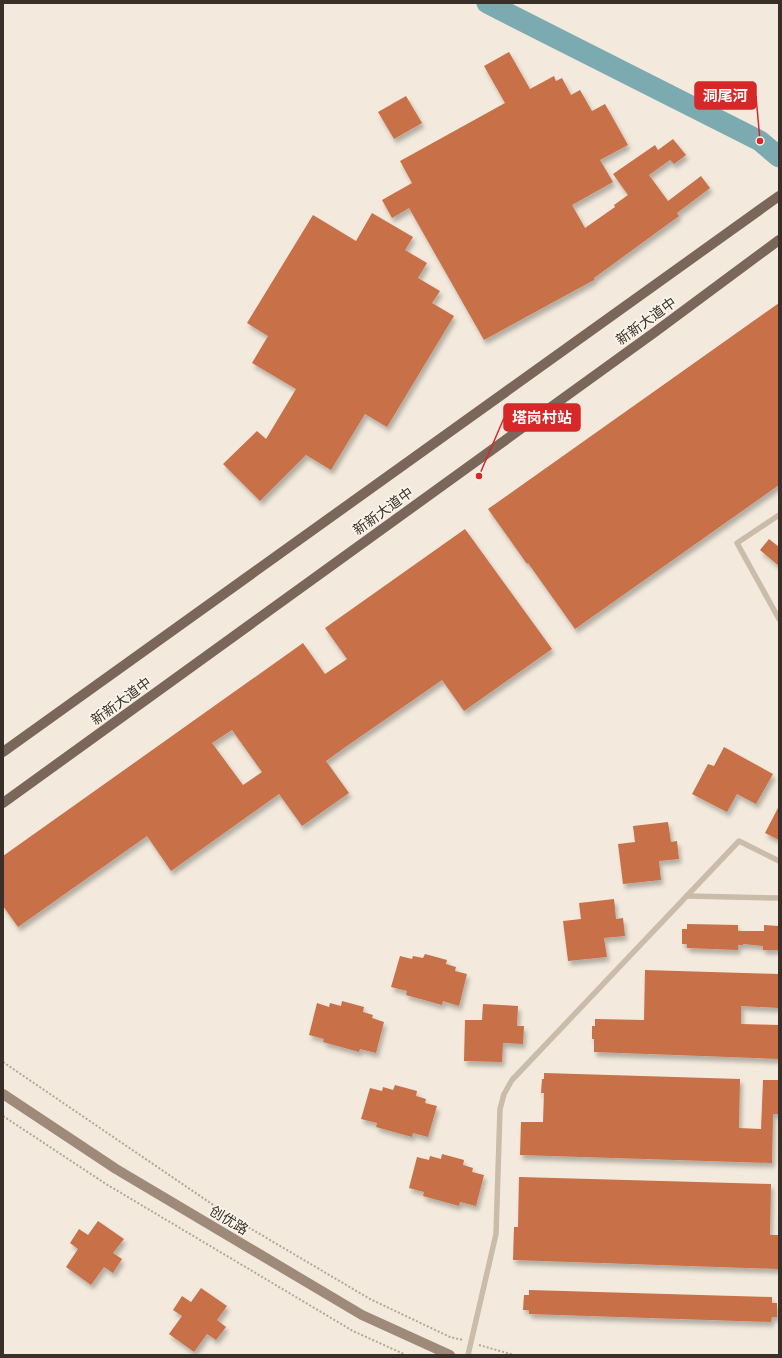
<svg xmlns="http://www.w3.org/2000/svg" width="782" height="1358" font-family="'Fira Sans','Noto Sans SC',sans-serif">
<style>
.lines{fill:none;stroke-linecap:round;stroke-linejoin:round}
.river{stroke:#7baab1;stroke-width:21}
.building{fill:#c87046;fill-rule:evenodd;filter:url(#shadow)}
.path{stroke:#b7a593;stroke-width:2;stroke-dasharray:2 2;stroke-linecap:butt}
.lane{stroke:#cbbba9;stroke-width:5.5}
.secondary{stroke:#9f8a7a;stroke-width:10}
.primary{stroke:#7a675a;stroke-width:10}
.labels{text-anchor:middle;stroke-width:3.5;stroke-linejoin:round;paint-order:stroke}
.street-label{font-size:14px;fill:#382f29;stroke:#faf4ea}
.leader{fill:none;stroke:#d62828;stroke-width:1.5}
.callout-dot{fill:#d62828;stroke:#faf4ea;stroke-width:1.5}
.callout{fill:#d62828;stroke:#d62828;stroke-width:1.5}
.callout-label{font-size:15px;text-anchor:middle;font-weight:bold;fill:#fff}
</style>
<defs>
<filter id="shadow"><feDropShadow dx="2.5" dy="4.5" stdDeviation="2" flood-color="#0004"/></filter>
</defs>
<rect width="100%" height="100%" fill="#f3eadd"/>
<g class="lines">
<polyline class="river" points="487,3 760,141 779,157"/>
</g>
<g class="building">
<polygon points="509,52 530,89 554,76 556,81 562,78 571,95 580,90 592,111 605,104 628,145 600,160 613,182 572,205 585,228 615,207 614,205 628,195 613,174 655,145 658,150 673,139 686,155 674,164 670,160 649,175 668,201 701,176 710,188 677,213 679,216 594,278 594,280 484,340 409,208 392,218 382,200 412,183 400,161 505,103 484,66"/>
<polygon points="406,96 422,123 394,139 378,112"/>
<polygon points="372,213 413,237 405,250 427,263 418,278 440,291 432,303 454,316 387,427 365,414 331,470 306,455 260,501 223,464 257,431 266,439 296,389 252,363 268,336 247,323 313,215 356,241"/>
<polygon points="779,303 779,485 575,629 528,563 527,564 488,509"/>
<path d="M465 529 552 649 464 711 442 680 344 748 326 761 349 793 302 826 279 794 171 871 147 836 18 927 3 906V856L303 643 325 674 347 659 325 628ZM232 730 262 772 243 785 212 743Z"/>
<polygon points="769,539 779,547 779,566 760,550"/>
<polygon points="724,747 773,774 756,804 737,794 727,812 692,794 708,764 714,766"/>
<polygon points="779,806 779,840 765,833"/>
<polygon points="668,822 671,842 677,841 679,859 659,861 661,880 623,884 618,844 635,842 633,826"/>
<polygon points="614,899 616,919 623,918 625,936 604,938 607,957 568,961 563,921 581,919 579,903"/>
<polygon points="687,924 738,925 738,931 764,931 764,925 779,926 779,950 763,950 763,946 743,944 743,945 738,945 738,950 687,948 687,944 682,944 682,929 687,929"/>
<polygon points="425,954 447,960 446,964 456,967 455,971 467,974 459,1006 443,1001 442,1005 406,995 407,991 391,987 400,956 412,959 413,956 423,958"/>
<polygon points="645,970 779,974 779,1008 741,1006 741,1024 779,1025 779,1059 594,1052 594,1039 592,1039 592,1026 595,1026 595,1019 644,1020"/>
<polygon points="342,1001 364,1007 363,1012 373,1015 372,1018 384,1022 376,1053 360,1049 359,1052 323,1042 324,1039 309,1035 317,1003 329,1007 330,1003 341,1006"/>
<polygon points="483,1004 518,1006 517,1026 524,1026 523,1044 503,1043 502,1062 464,1061 465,1020 482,1020"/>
<polygon points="544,1073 740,1079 739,1128 761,1129 763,1080 779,1080 779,1114 773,1114 772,1163 520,1155 521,1122 543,1122 544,1093 541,1093 542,1079 544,1079"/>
<polygon points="395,1085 417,1091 416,1096 426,1099 425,1103 437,1106 428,1137 413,1133 412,1137 376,1127 377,1123 361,1119 370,1088 382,1091 383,1087 393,1090"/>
<polygon points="442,1154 464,1160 463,1165 473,1168 472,1172 484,1175 476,1206 460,1202 459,1206 423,1196 424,1192 409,1188 417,1157 429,1160 430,1156 441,1159"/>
<polygon points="519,1177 771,1184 770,1235 779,1235 779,1269 513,1260 514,1227 518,1227"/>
<polygon points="98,1221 124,1239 113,1253 122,1259 113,1273 104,1267 91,1285 66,1267 78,1249 70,1243 79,1229 88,1235"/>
<polygon points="201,1288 227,1306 217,1320 226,1327 216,1340 207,1334 194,1352 169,1334 182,1316 173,1310 182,1296 191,1302"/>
<polygon points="529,1290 772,1297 772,1303 777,1303 777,1317 772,1317 771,1322 529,1314 529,1310 523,1310 524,1295 529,1295"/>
</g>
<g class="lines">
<g class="path">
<polyline points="3,1062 231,1217 370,1299 450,1337 463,1340"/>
<polyline points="3,1116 106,1184 353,1331 406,1355"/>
<polyline points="479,1345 514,1355"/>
</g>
<g class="lane">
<polyline points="779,515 737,543 779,619"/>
<polyline points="687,896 779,898"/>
<polyline points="468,1355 496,1234 500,1109 504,1094 512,1080 739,841 779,861"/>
</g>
<polyline class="secondary" points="3,1094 116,1169 362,1315 450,1355"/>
<g class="primary">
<polyline points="3,752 779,196"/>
<polyline points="3,803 655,332 779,240"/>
</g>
</g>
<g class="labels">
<g class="street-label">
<text transform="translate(646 321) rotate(-36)" y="5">新新大道中</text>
<text transform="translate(383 511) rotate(-36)" y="5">新新大道中</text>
<text transform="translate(121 701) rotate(-36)" y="5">新新大道中</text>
<text transform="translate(229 1220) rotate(31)" y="5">创优路</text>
</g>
</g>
<path class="leader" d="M760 141L756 96M479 476L504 418"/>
<g class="callout-dot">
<circle cx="760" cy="141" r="4"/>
<circle cx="479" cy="476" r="4"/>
</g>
<g class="callout">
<rect x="695" y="82" width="61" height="27" rx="4"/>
<rect x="504" y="404" width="76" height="27" rx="4"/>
</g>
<g class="callout-label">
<text x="725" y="101">洞尾河</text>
<text x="542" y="423">塔岗村站</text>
</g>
<rect width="782" height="1358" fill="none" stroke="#382f29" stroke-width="8"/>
</svg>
